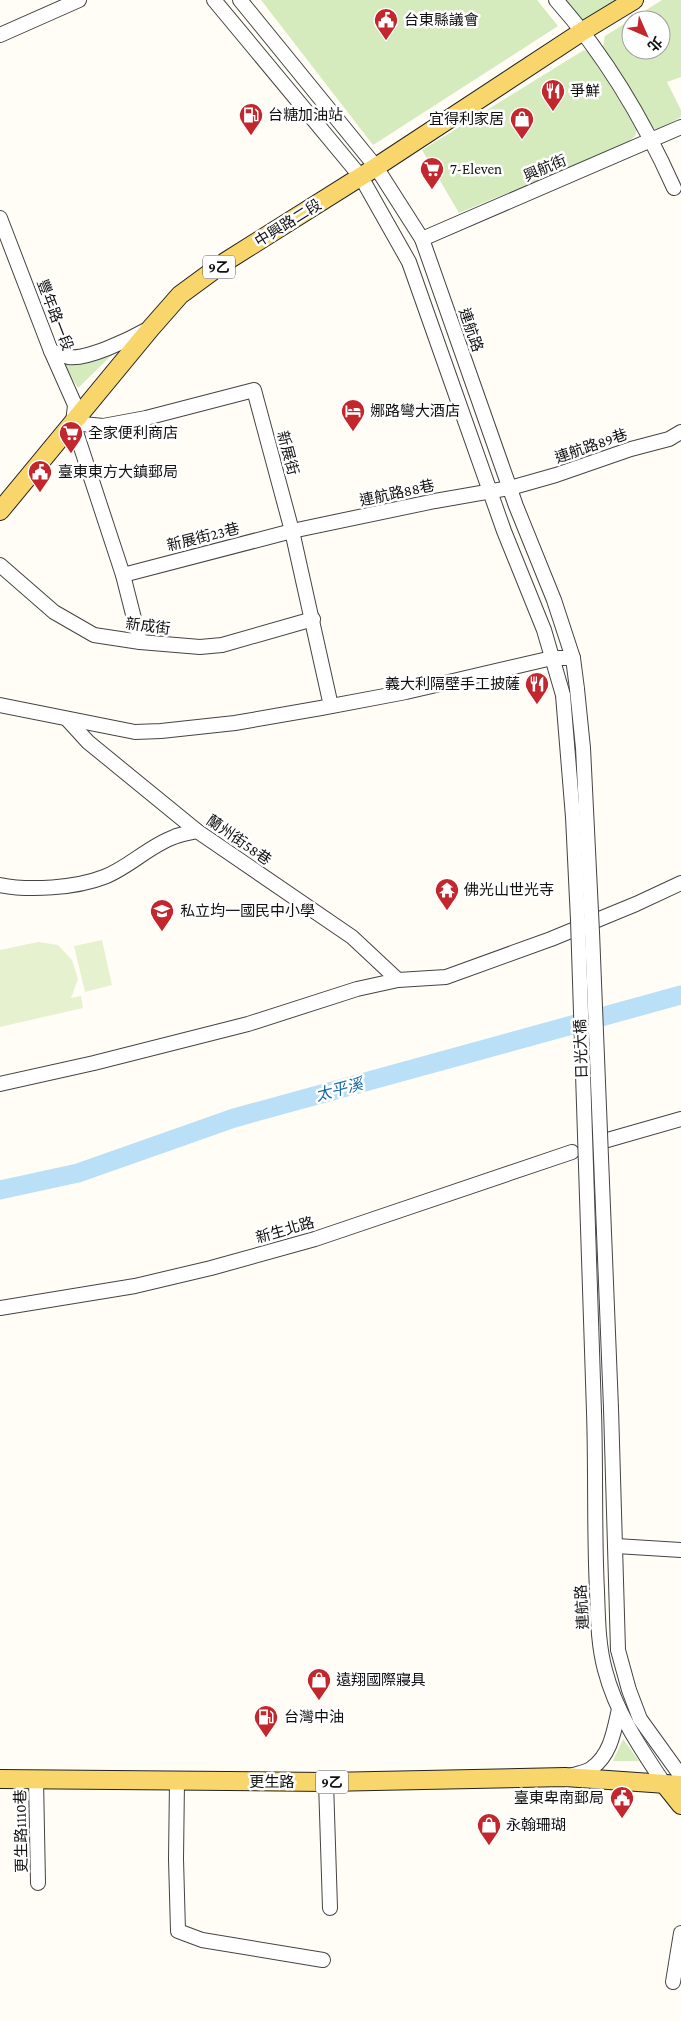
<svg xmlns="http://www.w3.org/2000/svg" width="681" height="2021" font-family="'Crimson Pro','Noto Sans TC',serif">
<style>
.green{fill:#d5ebbd;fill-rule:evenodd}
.pitch{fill:#e6f2cf}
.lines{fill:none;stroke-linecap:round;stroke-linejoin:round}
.river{stroke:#b9e0f7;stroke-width:19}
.minor-casing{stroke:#444;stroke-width:16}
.major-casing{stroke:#222;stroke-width:20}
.minor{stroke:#fff;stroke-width:14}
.major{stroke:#f9d66b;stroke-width:18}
.minor-bridge-casing{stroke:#444;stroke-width:16;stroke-linecap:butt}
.minor-bridge{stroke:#fff;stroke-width:14}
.labels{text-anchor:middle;stroke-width:5;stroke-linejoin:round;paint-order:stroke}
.shield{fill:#fff;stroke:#585858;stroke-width:1}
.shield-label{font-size:14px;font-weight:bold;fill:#111}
.poi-label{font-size:15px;fill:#111;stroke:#fff;text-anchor:start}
.street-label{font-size:15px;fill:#111;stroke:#fff}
.water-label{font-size:16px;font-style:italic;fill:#1768a6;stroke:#fff}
</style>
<rect width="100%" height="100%" fill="#fffdf5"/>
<g class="green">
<polygon points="261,0 537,0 558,26 373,145"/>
<polygon points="566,0 615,0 581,21"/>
<path d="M662 0H681V77L667 82 681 110V117L657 130 650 126 603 46 605 36ZM631 20H661V50H631Z"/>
<polygon points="584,50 591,53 637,130 635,136 627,143 459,213 422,150"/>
<polygon points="116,351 78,388 62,361"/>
<polygon points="623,1739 639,1761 613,1761"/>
</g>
<g class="pitch">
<polygon points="102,940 112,985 85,992 74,946"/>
<polygon points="38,942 58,945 72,960 78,979 71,998 81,996 83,1008 0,1027 0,950"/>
</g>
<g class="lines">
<polyline class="river" points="0,1190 78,1173 234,1118 681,995"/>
<g class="minor-casing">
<g id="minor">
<polyline points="214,0 361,177 409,262 504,531 544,630 563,695"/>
<polyline points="240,0 376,167 422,239 516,506 554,600 573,658 577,689"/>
<path d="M556 0C605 55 644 121 674 188"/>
<polyline points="0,35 79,0"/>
<polyline points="0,218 51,351 75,405 73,423 123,575 140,642"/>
<polyline points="422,239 681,127"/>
<path d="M51 351C57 353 63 356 69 357 87 360 130 339 146 330"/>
<polyline points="73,423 103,426 146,418 254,390 292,531 331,706"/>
<polyline points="0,565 54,612 94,635 140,642 200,647 222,645 313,619"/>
<polyline points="123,575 292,531 435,501 510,488 556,475 631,449 669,439 681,432"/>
<polyline points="0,705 135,732 161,731 235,723 321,708 406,692 552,658 573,658"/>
<polyline points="67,719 88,742 197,831 352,937 398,980"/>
<path d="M0 885C29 891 76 888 104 877 128 868 149 846 174 837 181 834 189 833 197 831"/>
<polyline points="0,1084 94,1063 248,1024 357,989 398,980 446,977 551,939 636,904 681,883"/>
<polyline points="604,1141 681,1119"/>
<polyline points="0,1308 135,1286 211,1268 315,1239 572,1152"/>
<polyline points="611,1408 618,1650 629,1690 640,1719 681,1776"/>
<path d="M594 1412C596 1472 594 1531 597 1591 598 1618 598 1644 605 1670 616 1713 641 1749 665 1785"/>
<polyline points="616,1546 681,1550"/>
<path d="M573 1775C579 1773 587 1772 592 1768 611 1754 614 1731 619 1709"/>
<polyline points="36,1779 38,1883"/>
<polyline points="177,1781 176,1859 178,1931 202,1940 323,1960"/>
<polyline points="326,1782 330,1908"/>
<polyline points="673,1982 681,1933"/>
</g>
</g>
<g class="major-casing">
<g id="major">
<polyline points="0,511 151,328 180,295 225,262 376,167 583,31 634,0"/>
<polyline points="0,1779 326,1782 565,1777 681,1785"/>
<polyline points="665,1785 681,1805"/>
</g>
</g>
<use href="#minor" class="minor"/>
<use href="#major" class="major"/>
<g class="minor-bridge-casing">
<g id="minor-bridge">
<polyline points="577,689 583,748 592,932 611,1408"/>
<polyline points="563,695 573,817 578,920 594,1412"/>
</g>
</g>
<use href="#minor-bridge" class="minor-bridge"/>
</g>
<defs>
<g id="civic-pin" transform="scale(1.25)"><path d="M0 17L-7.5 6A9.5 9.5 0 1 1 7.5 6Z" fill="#c4262e" stroke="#fff"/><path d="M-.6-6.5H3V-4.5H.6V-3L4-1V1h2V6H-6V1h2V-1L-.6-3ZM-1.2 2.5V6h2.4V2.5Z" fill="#fff"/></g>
<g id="restaurant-pin" transform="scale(1.25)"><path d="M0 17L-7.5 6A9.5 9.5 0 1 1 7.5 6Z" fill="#c4262e" stroke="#fff"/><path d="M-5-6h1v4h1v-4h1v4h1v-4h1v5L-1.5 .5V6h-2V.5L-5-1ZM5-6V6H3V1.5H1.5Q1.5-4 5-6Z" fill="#fff"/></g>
<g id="fuel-pin" transform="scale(1.25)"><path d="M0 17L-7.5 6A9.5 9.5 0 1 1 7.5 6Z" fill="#c4262e" stroke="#fff"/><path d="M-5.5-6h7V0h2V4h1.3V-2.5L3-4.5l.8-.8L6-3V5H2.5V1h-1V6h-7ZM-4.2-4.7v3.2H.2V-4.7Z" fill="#fff"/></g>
<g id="shop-pin" transform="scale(1.25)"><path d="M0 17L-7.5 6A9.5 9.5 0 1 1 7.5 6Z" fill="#c4262e" stroke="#fff"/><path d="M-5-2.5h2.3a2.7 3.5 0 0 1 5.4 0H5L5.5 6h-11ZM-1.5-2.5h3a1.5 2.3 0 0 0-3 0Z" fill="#fff"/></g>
<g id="supermarket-pin" transform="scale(1.25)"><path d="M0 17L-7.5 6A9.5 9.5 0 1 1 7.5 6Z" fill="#c4262e" stroke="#fff"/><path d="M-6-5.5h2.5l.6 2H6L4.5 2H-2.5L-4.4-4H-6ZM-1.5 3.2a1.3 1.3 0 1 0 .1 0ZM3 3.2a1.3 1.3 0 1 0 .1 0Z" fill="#fff"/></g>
<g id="hotel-pin" transform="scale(1.25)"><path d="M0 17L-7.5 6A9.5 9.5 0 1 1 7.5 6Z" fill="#c4262e" stroke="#fff"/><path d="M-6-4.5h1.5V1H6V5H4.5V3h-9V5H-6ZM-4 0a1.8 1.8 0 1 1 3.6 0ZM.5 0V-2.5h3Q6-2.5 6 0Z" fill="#fff"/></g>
<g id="temple-pin" transform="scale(1.25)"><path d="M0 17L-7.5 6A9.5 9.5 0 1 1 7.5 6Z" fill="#c4262e" stroke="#fff"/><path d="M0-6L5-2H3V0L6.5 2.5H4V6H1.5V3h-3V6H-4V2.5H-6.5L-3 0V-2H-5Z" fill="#fff"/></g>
<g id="school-pin" transform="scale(1.25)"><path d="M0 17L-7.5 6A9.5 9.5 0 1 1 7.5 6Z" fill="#c4262e" stroke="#fff"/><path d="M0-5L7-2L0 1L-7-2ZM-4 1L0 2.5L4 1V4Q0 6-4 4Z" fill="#fff"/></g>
</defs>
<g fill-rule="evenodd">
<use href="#civic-pin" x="386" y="20"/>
<use href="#restaurant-pin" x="553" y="91"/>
<use href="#fuel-pin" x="251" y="115"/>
<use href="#shop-pin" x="522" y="119"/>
<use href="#supermarket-pin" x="432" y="169"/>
<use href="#hotel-pin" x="353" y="411"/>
<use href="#supermarket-pin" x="71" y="433"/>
<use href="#civic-pin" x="40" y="472"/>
<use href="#restaurant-pin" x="537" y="684"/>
<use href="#temple-pin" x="447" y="890"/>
<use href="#school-pin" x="162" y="911"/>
<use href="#shop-pin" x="319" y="1680"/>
<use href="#fuel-pin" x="266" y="1717"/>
<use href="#civic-pin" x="622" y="1798"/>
<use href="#shop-pin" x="489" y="1825"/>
</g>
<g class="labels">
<g class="shield">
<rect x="203" y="255.5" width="32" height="23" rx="4"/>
<rect x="316" y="1770.5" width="32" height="23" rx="4"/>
</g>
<g class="shield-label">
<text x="219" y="272">9乙</text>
<text x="332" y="1787">9乙</text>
</g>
<g class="poi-label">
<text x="404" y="25">台東縣議會</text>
<text x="570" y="96">爭鮮</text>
<text x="268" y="120">台糖加油站</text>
<text x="504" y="124" text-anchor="end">宜得利家居</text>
<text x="450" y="174">7-Eleven</text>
<text x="370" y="416">娜路彎大酒店</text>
<text x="88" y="438">全家便利商店</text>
<text x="58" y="477">臺東東方大鎮郵局</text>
<text x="520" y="689" text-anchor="end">義大利隔壁手工披薩</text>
<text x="464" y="895">佛光山世光寺</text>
<text x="180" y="916">私立均一國民中小學</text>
<text x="336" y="1685">遠翔國際寢具</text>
<text x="284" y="1722">台灣中油</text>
<text x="604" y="1803" text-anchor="end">臺東卑南郵局</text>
<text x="506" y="1830">永翰珊瑚</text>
</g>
<g class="street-label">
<text transform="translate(545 168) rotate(-23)" y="5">興航街</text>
<text transform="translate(288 223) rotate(-32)" y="5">中興路二段</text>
<text transform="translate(55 315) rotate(69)" y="5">豐年路一段</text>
<text transform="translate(471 330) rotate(71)" y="5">連航路</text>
<text transform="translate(591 446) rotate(-19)" y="5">連航路89巷</text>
<text transform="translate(288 453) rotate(75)" y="5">新展街</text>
<text transform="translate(397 493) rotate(-12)" y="5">連航路88巷</text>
<text transform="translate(203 537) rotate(-14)" y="5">新展街23巷</text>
<text transform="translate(148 626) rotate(7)" y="5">新成街</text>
<text transform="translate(239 840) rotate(35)" y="5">蘭州街58巷</text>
<text transform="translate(581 1049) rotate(-92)" y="5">日光大橋</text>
<text transform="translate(285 1230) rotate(-16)" y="5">新生北路</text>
<text transform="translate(582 1607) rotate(-93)" y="5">連航路</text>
<text x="272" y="1787">更生路</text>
<text transform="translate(21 1831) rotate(-91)" y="5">更生路1110巷</text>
</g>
<g class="water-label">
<text transform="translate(339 1089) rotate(-15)" y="6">太平溪</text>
</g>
</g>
<g transform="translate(646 35) rotate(135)"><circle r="24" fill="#ffffff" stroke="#a0a0a0"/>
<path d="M0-4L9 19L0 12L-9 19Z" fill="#c4262e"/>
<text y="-8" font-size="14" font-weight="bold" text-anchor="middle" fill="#111111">北</text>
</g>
</svg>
